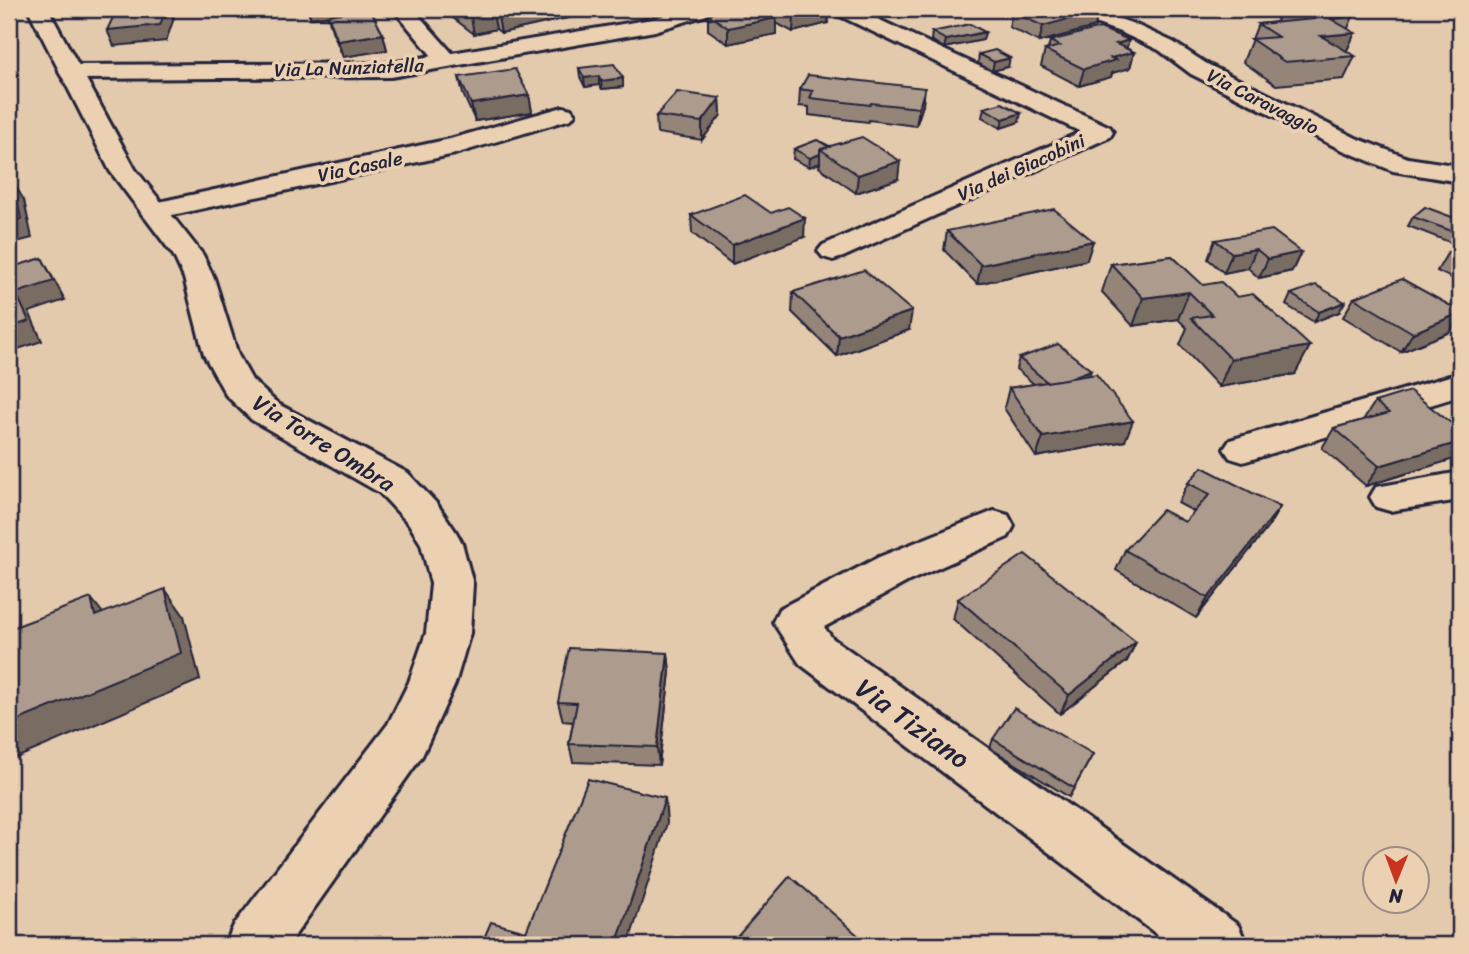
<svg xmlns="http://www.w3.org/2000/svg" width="1469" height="954" font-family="Sriracha,sans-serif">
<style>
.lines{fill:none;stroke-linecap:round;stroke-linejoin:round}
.street-casing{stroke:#22223b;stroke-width:6}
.secondary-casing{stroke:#22223b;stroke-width:6}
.street{fill:#ebd1b2;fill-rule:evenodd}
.secondary{fill:#ebd1b2;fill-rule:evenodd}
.wall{fill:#958579;stroke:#22223b;stroke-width:2}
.shaded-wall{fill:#796c63;stroke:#22223b;stroke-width:2}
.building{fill:#ad9b8d;stroke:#22223b;stroke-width:2}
.labels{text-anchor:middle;stroke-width:7;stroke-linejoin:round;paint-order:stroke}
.far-street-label{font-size:19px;fill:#22223b;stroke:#ebd1b2}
.street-label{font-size:23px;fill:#22223b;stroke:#ebd1b2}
.near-street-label{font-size:28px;fill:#22223b;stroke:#ebd1b2}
</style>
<rect width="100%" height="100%" fill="#e3caad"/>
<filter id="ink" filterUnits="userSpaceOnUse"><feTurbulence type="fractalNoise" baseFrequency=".0143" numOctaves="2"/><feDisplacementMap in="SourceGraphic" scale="14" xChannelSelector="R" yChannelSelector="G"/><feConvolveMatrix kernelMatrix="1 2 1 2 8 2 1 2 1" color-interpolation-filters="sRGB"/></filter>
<g filter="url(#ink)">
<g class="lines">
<g class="street-casing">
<g id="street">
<polygon points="393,9 413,9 452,53 652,19 686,9 716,9 713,13 655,31 391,77 70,79 62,77 59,72 62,67 70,65 391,63 432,56"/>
<polygon points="831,9 856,9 1110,127 1113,132 1110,137 843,257 833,260 823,257 818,251 823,245 1081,132 834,13"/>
<polygon points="1063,9 1091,9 1134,24 1173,42 1207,64 1356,138 1408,158 1460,166 1460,182 1393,171 1338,148 1191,74 1159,50 1120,32 1066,13"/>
<polygon points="563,107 571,109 575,114 571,119 455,154 154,219 144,217 140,211 144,205 154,203 450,139"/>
<polygon points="1460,373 1460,396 1243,462 1230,458 1224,449 1230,440"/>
<polygon points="1460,472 1460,500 1390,511 1376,507 1370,497 1376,487"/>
<polygon points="994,511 1008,515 1014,526 1008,537 909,581 824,627 832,638 1238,925 1247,945 1171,945 800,664 773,622 779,609 879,557"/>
</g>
</g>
<g class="secondary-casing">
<polygon id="secondary" points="28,9 48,9 135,169 203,255 214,278 238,355 252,380 278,404 408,473 437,504 456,532 462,543 473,584 470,633 455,684 422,756 288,945 225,945 234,925 388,724 409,682 426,633 431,584 421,544 409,524 380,493 252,420 226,395 204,355 184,278 174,256 110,171"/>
</g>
<use href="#street" class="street"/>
<use href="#secondary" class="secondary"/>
</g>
<g class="wall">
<polygon points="306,9 356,9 357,11 383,34 387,50 343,57 332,31 328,16 311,18"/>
<polygon points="444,9 607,9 501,33 496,29 474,34 444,11"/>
<polygon points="736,9 829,9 828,23 793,32 776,23 776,34 728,44 708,30 708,14"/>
<polygon points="1024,9 1095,9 1095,10 1098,11 1095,27 1039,42 1009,27 1012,12"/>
<polygon points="1281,9 1348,9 1355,12 1348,28 1347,51 1355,56 1344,79 1276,85 1243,62 1258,24 1276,22"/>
<polygon points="932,32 985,32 983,40 944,48 931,40"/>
<polygon points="1050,41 1126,48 1134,52 1130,68 1112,73 1111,77 1079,86 1041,66 1045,50 1048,49"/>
<polygon points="979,54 1008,67 992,71 978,63"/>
<polygon points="579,68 623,78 623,87 602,89 599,85 585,87 580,77"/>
<polygon points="459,77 529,95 532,112 475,121 463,94"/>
<polygon points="800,89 923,105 916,126 869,120 868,122 809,115 809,107 799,106"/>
<polygon points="720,98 721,115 702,140 657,133 656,116"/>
<polygon points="984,108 1019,122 1001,128 982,117"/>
<polygon points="817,140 898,179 856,193 819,167 820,163 809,167 793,159 794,149"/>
<polygon points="691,215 804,237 732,264 692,233"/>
<polygon points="1413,217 1460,220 1460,282 1437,271 1448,252 1460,246 1408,226"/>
<polygon points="947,231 1087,260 977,284 944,250"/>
<polygon points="1215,240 1301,252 1292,271 1259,278 1248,268 1224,273 1208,259"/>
<polygon points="1172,256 1295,374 1219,387 1180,345 1187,328 1178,319 1133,326 1102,292 1111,264"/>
<polygon points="793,292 909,330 837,356 792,312"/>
<polygon points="1291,294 1339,312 1314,322 1286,305"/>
<polygon points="1354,298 1460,311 1460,316 1450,332 1401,352 1343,317"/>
<polygon points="1019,358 1089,375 1125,441 1036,457 1004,408 1009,388 1034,384 1016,369"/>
<polygon points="1375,402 1457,458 1366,486 1322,448 1334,428 1363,420"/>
<polygon points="1188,483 1280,507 1268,527 1196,618 1116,570 1125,550 1185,522 1195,512 1178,503"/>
<polygon points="1460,556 1460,575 1452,571"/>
<polygon points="958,599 1136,642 1127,661 1060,714 953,619"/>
<polygon points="668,653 670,672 659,765 573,762 569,744 573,722 563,721 558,702"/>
<polygon points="993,739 1093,754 1069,797 990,748"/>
</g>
<g class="shaded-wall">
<polygon points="166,9 170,9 174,18 166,41 114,46 107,30"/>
<polygon points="308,9 356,9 357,11 311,18"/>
<polygon points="486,9 492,9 496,29 474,34 470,12"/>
<polygon points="508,9 607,9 501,33 497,11"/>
<polygon points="825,9 829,9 828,23 793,32 794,16"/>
<polygon points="1087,9 1095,9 1095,12 1098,11 1095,27 1039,42 1043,26"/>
<polygon points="776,18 776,34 728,44 728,28"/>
<polygon points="985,32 983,40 944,48 946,40"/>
<polygon points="1355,33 1345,55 1321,36"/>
<polygon points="383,34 387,50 343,57 338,41"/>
<polygon points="1129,40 1125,54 1134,52 1130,68 1112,73 1111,77 1079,86 1084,69 1116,44"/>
<polygon points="1010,58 1008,67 992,71 994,62"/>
<polygon points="599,76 599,85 585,87 584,78"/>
<polygon points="623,78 623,87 602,89 601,81"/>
<polygon points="925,88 923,105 916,126 919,108"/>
<polygon points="529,95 532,112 475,121 471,104"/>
<polygon points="720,98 721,115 702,140 702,122"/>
<polygon points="1021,113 1019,122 1001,128 1003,119"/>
<polygon points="820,154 820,163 809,167 810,158"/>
<polygon points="900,161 898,179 856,193 858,175"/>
<polygon points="13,182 24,200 32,238 9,244 9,222"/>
<polygon points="805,218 804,237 732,264 732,245"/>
<polygon points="1093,241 1087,260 977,284 981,265"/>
<polygon points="1256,249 1248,268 1224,273 1232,253"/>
<polygon points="1301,252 1292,271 1259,278 1268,259"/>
<polygon points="42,258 65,300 29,312 42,341 9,352 9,328 16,293"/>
<polygon points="1189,292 1178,319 1133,326 1143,298"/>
<polygon points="1345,302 1339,312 1314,322 1319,312"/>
<polygon points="912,311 909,330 837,356 839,336"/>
<polygon points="1460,313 1460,316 1450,332 1401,352 1413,333"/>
<polygon points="1310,346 1295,374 1219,387 1231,359"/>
<polygon points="1091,370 1088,380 1050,385"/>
<polygon points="1133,421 1125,441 1036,457 1043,437"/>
<polygon points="1460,442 1460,454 1457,458 1366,486 1379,466"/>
<polygon points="1280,507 1268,527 1196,618 1208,598"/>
<polygon points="165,589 184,616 200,680 9,761 9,724"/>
<polygon points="91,598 113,626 95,616"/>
<polygon points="1136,642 1127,661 1060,714 1069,695"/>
<polygon points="668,653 670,672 659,765 657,747"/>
<polygon points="665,798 667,823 628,945 616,945"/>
</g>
<g class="building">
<polygon points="117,9 166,9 160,25 107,30"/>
<polygon points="370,9 383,34 338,41 328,15"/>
<polygon points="465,9 486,9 470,12"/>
<polygon points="494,9 508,9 497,11"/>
<polygon points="736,9 762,9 776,18 728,28 708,14"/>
<polygon points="779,9 825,9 794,16"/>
<polygon points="1024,9 1092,9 1098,11 1043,26 1012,12"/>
<polygon points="1296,9 1348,9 1355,12 1335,14 1342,18 1331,19 1355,33 1321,36 1355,56 1285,62 1251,39 1278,37 1258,24 1314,19"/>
<polygon points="970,24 985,32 946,40 932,32"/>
<polygon points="1100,28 1129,40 1116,44 1134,52 1111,58 1116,60 1084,69 1045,50 1060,46 1050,41"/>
<polygon points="995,50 1010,58 994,62 979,54"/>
<polygon points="614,64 623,78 601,81 599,76 584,78 579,68"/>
<polygon points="515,69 529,95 471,104 459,77"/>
<polygon points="808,75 925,88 919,108 871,103 870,105 810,98 813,91 800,89"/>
<polygon points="677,92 720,98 702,122 656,116"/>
<polygon points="1002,103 1021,113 1003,119 984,108"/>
<polygon points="862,137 900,161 858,175 820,149"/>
<polygon points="817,140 829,147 820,149 820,154 810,158 794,149"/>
<polygon points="13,182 21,219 9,222 9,183"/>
<polygon points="745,195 771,213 788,207 805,218 732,245 691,215"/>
<polygon points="1425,207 1460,220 1460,234 1413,217"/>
<polygon points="1054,209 1093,241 981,265 947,231"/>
<polygon points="1272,230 1301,252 1268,259 1256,249 1232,253 1215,240"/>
<polygon points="1460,246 1460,257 1448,252"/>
<polygon points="1172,256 1203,285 1221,282 1237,297 1253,294 1310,346 1231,359 1191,318 1212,315 1189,292 1143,298 1111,264"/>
<polygon points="42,258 54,281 16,293 29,321 9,328 9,268"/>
<polygon points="864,270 912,311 839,336 793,292"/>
<polygon points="1402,279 1460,311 1460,313 1413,333 1354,298"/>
<polygon points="1316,285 1345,302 1319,312 1291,294"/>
<polygon points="1058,344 1091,370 1067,379 1047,382 1019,358"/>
<polygon points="1096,374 1133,421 1043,437 1009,388"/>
<polygon points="1410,391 1460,430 1460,442 1379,466 1334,428 1389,413 1375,402"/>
<polygon points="1202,467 1280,507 1208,598 1125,550 1162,510 1185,522 1210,494 1188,483"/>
<polygon points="1025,554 1136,642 1069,695 958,599"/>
<polygon points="165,589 181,653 9,724 9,629 91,598 95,616"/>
<polygon points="569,648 668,653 657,747 569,744 577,703 558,702"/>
<polygon points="1014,708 1093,754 1074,788 993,739"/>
<polygon points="588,779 665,798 616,945 481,945 491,922 526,932"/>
<polygon points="790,876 869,945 730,945"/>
</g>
</g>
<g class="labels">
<g class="far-street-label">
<text transform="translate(349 67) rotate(-2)" y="7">Via La Nunziatella</text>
<text transform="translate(1263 101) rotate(27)" y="7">Via Caravaggio</text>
<text transform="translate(360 166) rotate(-12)" y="7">Via Casale</text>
<text transform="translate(1021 167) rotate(-24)" y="7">Via dei Giacobini</text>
</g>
<g class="street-label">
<text transform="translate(324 443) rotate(32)" y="8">Via Torre Ombra</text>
</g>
<g class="near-street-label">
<text transform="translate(913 723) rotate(36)" y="10">Via Tiziano</text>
</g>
</g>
<rect width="1469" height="954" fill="none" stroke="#ebd1b2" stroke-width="35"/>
<rect x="18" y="18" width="1434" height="919" fill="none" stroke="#22223b" stroke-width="2.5" filter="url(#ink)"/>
<g transform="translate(1396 880) rotate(181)"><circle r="33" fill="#ebd1b2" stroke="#9b8b82" stroke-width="2"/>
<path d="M0-5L12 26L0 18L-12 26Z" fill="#c8321e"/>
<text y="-10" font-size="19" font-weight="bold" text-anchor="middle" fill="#22223b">N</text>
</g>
</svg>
